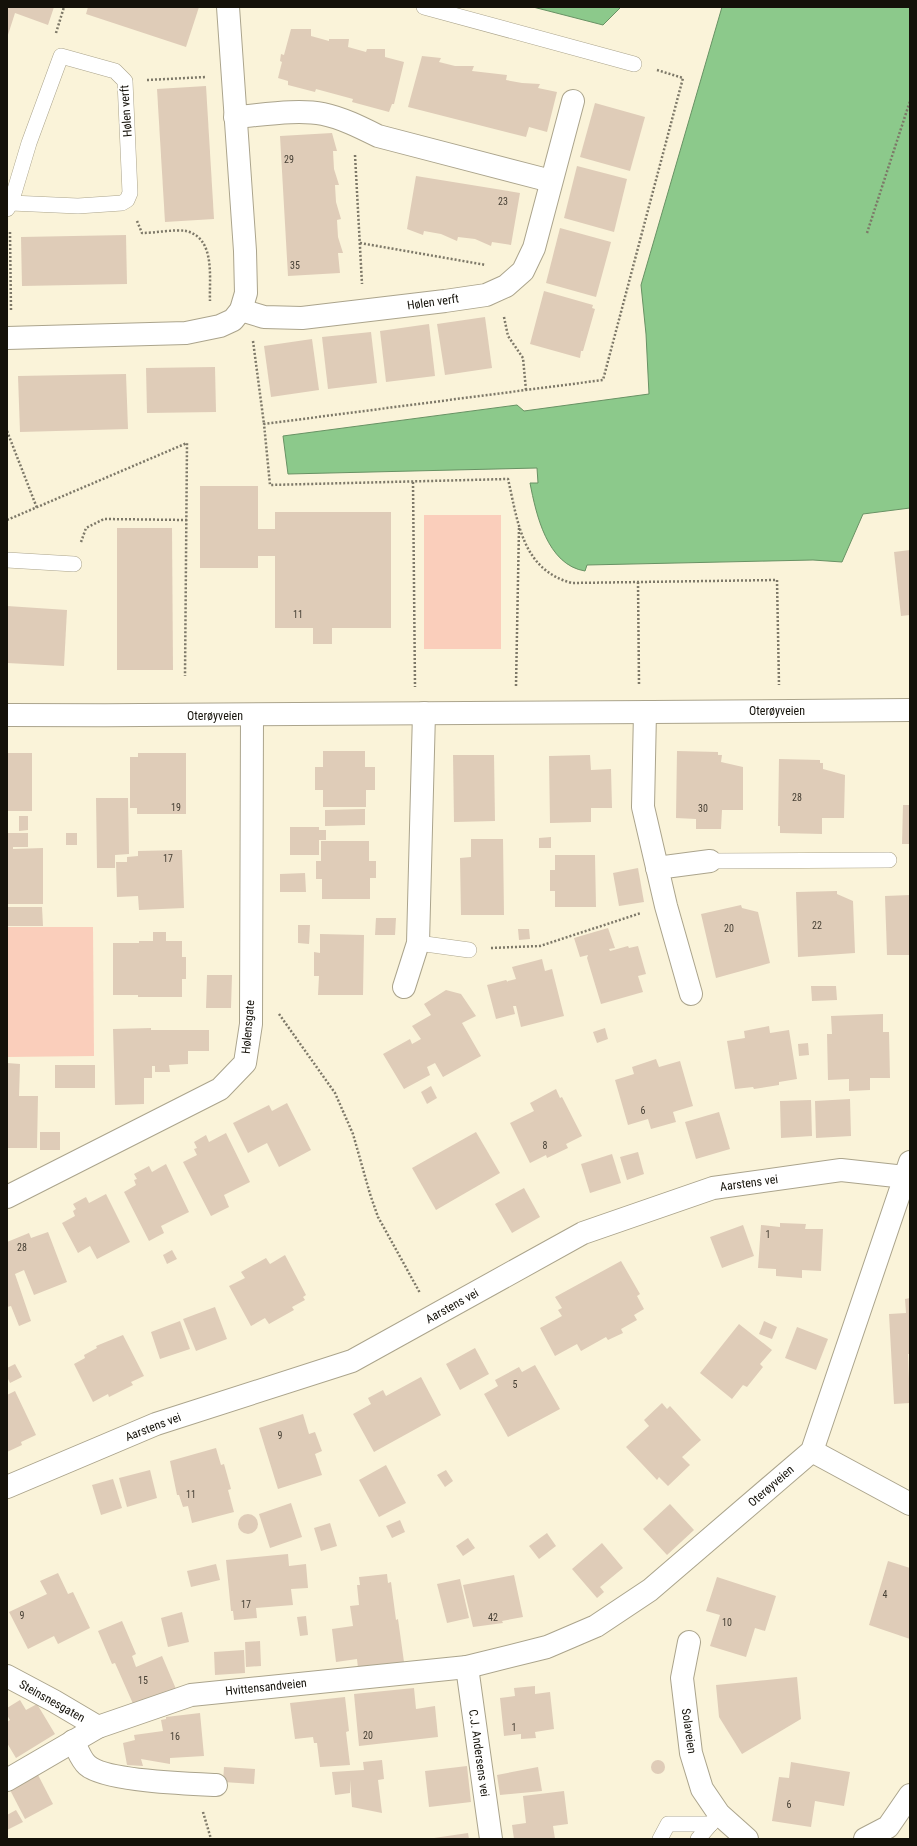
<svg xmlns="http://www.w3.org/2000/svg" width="917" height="1846" font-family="'Roboto Condensed',sans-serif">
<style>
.green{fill:#facebb}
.water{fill:#8cc98b;stroke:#689264}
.building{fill:#dfccb8}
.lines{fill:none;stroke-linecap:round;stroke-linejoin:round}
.service-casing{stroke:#aba48c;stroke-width:16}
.minor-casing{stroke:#aba48c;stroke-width:24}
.path{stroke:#7d7868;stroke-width:2.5;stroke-dasharray:2 2;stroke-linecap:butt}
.service{stroke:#fff;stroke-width:15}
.minor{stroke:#fff;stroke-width:22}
.labels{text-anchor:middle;stroke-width:4;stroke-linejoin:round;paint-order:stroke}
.number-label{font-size:10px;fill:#474035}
.street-label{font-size:12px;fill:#141109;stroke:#fff}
</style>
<rect width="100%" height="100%" fill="#faf3d9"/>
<g class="green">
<rect x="424" y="515" width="77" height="134"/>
<polygon points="7,927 93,927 94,1056 7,1057"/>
</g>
<g class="water">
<polygon points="533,7 621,7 603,25"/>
<path d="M722 7H910V508L863 514 842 562 813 560 587 565 585 571C547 565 536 514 530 483H538L537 468 288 474 283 436 517 405 524 411 649 394 646 334 641 285Z"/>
</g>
<g class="building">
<polygon points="7,7 54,7 48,25 15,13 7,38"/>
<polygon points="88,7 199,7 186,47 86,14"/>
<polygon points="291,29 311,29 311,36 329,41 329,39 349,39 348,47 366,52 367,49 385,49 385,57 404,62 394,104 392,104 389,112 352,102 353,99 316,89 315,92 288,85 288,81 278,78 282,62 280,61 281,54 284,55"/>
<polygon points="422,56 441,58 439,62 455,66 474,66 472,71 507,75 506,80 522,83 540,84 538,88 557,92 547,132 529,127 526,137 408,107"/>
<polygon points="206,86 214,219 165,222 157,89"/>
<polygon points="595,103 645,117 630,171 580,157"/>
<polygon points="332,133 337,151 333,151 334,169 339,185 335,185 336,202 341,219 337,220 338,237 343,253 338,253 340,273 288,276 280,136"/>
<polygon points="577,166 627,179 614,232 564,218"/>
<polygon points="416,176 520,193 511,245 492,242 491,246 475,239 458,237 457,241 441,234 424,231 423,235 407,229"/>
<polygon points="560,228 611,242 596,297 546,283"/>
<polygon points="126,235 127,284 22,286 21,237"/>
<polygon points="544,291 593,305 592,308 595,309 583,351 581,351 580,358 530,344"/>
<polygon points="485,317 492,368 445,375 437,324"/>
<polygon points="429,324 435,376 386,382 380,331"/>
<polygon points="371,332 377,383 328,389 322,337"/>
<polygon points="312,339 319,390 271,397 264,346"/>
<polygon points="215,367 216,412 147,413 146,368"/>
<polygon points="126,374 128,429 20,432 18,376"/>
<polygon points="200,486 258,486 258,529 275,529 275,512 391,512 391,628 275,628 275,556 258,556 258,568 200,568"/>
<polygon points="117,528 172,528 173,670 117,670"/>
<polygon points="910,550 910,615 901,616 894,552"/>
<polygon points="7,606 67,610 64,666 7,663"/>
<rect x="313" y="628" width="19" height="16"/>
<polygon points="323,751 365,751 365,767 375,767 375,790 366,790 366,807 323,807 323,790 315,790 315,767 323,767"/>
<polygon points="677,751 718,752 718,755 722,755 721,762 743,767 743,810 722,810 721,829 696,829 696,819 676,818"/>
<rect x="7" y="753" width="25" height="58"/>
<polygon points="138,753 186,753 186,814 137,814 137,808 130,808 130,757 138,757"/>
<polygon points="453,755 494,755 495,821 454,822"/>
<polygon points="590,755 591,770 611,769 612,808 591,808 591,822 550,823 549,756"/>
<polygon points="779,759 820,760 820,763 823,763 823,769 845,775 844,818 822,818 822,834 780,833 780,826 778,826"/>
<polygon points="96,798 128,798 129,854 115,855 115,868 97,868"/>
<polygon points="903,805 910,805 910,844 902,844"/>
<polygon points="365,809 365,825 325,826 325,810"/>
<polygon points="19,816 28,816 28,830 19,831"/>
<polygon points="290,827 319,827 319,830 326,830 326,840 319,840 319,855 290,855"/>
<polygon points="7,833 28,833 28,847 13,847 13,849 43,848 43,904 7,904"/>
<rect x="66" y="833" width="11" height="12"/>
<polygon points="551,837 551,848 539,848 539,838"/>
<polygon points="471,839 503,839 504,915 461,915 460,858 471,857"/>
<polygon points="321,841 369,841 369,861 376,861 376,878 370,878 370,899 322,899 322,879 316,879 316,861 321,861"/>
<polygon points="182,850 184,908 139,910 138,896 117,897 116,862 127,862 127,857 138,856 138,851"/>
<polygon points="555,855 595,855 596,907 555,907 555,891 550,891 550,870 555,870"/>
<polygon points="638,868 644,902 619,906 613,873"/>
<polygon points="305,873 306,892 280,892 280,874"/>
<polygon points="837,891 837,894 853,901 855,953 798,957 796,892"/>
<polygon points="910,895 910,955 887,955 885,896"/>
<polygon points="741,905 742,908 758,912 770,963 716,978 701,914"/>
<polygon points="7,907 42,907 43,926 7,926"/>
<polygon points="376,918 396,918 395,935 375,935"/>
<polygon points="298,925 310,925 309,944 298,943"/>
<polygon points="608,928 615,948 609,949 610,951 628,946 629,948 638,946 646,974 638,976 643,992 601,1004 587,958 588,955 580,957 574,938"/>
<polygon points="518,929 529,929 530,939 519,940"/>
<polygon points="153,932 166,932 166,941 182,941 182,957 186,957 186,979 182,979 182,997 138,997 138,995 113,995 113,943 139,943 139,941 153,941"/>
<polygon points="320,934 364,935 363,995 318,995 319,976 314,976 314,952 320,953"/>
<polygon points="542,959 545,971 552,969 564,1016 521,1027 516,1006 513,1006 515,1014 496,1019 487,985 506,980 508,982 508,981 516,979 512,967"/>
<polygon points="207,975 232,975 231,1008 206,1008"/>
<polygon points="811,986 836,986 837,1000 812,1001"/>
<polygon points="446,990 461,994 476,1016 462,1023 481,1056 443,1077 435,1063 427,1067 430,1075 404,1089 383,1054 410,1039 412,1044 421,1039 412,1026 431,1015 424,1004"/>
<polygon points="883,1014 883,1032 889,1032 890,1078 870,1078 870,1090 849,1091 849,1079 828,1080 827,1034 832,1034 831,1016"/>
<polygon points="769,1026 770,1033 789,1030 797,1079 779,1082 779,1085 754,1089 753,1087 735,1089 727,1041 745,1038 744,1031"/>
<polygon points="151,1028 151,1030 209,1030 209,1051 188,1051 188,1064 169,1065 170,1072 155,1072 155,1066 152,1066 152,1078 144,1078 144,1104 115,1105 113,1029"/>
<polygon points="605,1028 608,1039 597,1043 593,1032"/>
<polygon points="808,1043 809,1055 799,1056 798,1044"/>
<polygon points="656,1059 659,1067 680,1061 693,1106 673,1112 676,1122 651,1129 648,1119 628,1125 615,1080 634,1074 632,1067"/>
<polygon points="7,1063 20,1064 19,1096 38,1096 37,1148 7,1148"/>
<rect x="55" y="1065" width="40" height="23"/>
<polygon points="431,1086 437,1098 427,1104 421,1092"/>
<polygon points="556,1089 560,1098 562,1097 582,1136 566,1144 568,1148 547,1158 546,1155 530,1163 510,1123 534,1111 530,1103"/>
<polygon points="850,1099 851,1136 816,1138 815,1101"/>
<polygon points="811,1100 812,1136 781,1138 780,1101"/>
<polygon points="287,1103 311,1150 279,1167 267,1143 248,1153 233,1123 269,1105 272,1111"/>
<polygon points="719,1112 730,1149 696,1159 685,1122"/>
<rect x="40" y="1132" width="20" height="18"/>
<polygon points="476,1132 500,1173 436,1210 412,1168"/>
<polygon points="226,1133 250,1182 224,1195 229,1207 211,1216 183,1162 197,1155 194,1149 197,1148 194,1142 206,1135 209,1142"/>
<polygon points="638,1152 644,1174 627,1180 620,1157"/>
<polygon points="612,1154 621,1183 590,1193 581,1164"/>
<polygon points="166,1164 189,1212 161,1226 164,1233 149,1241 124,1192 136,1185 134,1180 137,1179 134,1174 149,1166 152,1172"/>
<polygon points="524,1188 540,1217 512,1233 495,1204"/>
<polygon points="106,1194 130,1242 97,1259 90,1246 78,1253 62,1223 75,1216 73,1211 76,1209 73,1204 86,1197 89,1203"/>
<polygon points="780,1223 806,1224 805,1229 823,1229 821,1271 802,1270 802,1278 776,1276 776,1269 758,1268 761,1225 780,1227"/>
<polygon points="743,1225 754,1256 722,1268 710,1237"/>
<polygon points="48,1232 67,1282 34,1295 24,1270 15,1274 31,1321 19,1326 11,1306 7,1307 7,1242 29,1233 31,1238"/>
<polygon points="172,1250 177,1259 167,1264 163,1255"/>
<polygon points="285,1255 306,1295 303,1297 305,1300 292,1307 294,1310 269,1324 265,1318 251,1326 229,1286 245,1278 241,1272 266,1258 270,1264"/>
<polygon points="621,1261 640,1294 637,1296 644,1309 634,1315 637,1320 621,1329 623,1333 608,1340 606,1337 581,1351 577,1344 555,1356 540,1328 562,1316 558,1310 562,1308 555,1297"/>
<polygon points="910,1298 910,1354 908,1354 910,1403 894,1404 889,1314 906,1313 905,1299"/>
<polygon points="215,1307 227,1339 196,1351 183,1319"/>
<polygon points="180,1321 190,1349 160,1359 151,1332"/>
<polygon points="764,1321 777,1327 772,1339 759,1334"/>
<polygon points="739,1324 772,1350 760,1364 763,1367 747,1387 743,1385 732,1399 700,1373"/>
<polygon points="797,1327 828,1339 816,1370 785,1358"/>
<polygon points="123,1335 144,1376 131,1382 133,1385 109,1397 108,1394 93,1402 74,1364 85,1358 84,1355 97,1348 96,1346"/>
<polygon points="475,1348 489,1374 460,1390 446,1364"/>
<polygon points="15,1364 22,1377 10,1383 7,1377 7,1368"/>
<polygon points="535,1365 560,1409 508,1437 484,1394 498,1386 495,1380 519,1367 522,1372"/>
<polygon points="421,1377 441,1415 374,1452 353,1414 371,1404 368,1398 383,1390 386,1396"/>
<polygon points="15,1391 36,1435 21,1442 22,1445 7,1452 7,1395"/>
<polygon points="662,1403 667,1409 670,1406 701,1440 682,1457 690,1465 668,1486 659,1477 657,1480 626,1447 649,1426 644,1420"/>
<polygon points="303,1414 309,1434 315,1432 322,1451 315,1454 322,1475 278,1489 259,1428"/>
<polygon points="216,1448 221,1465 224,1464 231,1489 228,1490 234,1512 192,1523 188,1506 183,1507 179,1495 177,1495 170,1461"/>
<polygon points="386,1465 406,1503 379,1517 359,1480"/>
<polygon points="150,1470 157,1498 127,1507 119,1478"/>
<polygon points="446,1470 453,1481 445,1487 437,1475"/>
<polygon points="113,1479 122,1508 101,1515 92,1485"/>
<polygon points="291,1503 302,1537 270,1548 259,1514"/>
<polygon points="670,1504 694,1530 667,1555 643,1529"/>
<circle cx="248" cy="1524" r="10"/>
<polygon points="400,1520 405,1532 392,1538 386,1526"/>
<polygon points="330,1523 337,1546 321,1551 314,1528"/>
<polygon points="547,1533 556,1546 539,1559 529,1546"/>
<polygon points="468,1538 475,1548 463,1556 456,1546"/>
<polygon points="602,1543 623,1568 600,1587 604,1592 597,1598 572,1569"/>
<polygon points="288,1554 289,1566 306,1564 308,1588 291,1589 293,1605 256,1608 257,1618 234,1620 233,1611 231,1611 226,1560"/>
<polygon points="888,1561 910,1568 910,1639 869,1625"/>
<polygon points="216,1564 220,1580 191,1587 187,1571"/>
<polygon points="58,1573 68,1594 73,1592 90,1628 58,1644 54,1636 28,1649 9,1612 47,1594 40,1581"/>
<polygon points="387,1574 388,1583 391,1582 396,1620 398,1619 404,1662 358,1668 357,1659 336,1662 332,1629 353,1626 350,1606 359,1605 357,1585 360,1585 359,1577"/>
<polygon points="514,1575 523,1617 502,1621 503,1623 473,1627 463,1585"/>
<polygon points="717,1577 776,1596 765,1631 755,1628 746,1657 710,1646 720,1615 706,1611"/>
<polygon points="460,1579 469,1618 447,1623 437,1584"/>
<polygon points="182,1612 189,1642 168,1647 161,1618"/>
<polygon points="306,1616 308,1635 300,1636 297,1617"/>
<polygon points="122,1621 136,1654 132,1656 136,1667 162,1656 176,1689 134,1706 115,1663 112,1664 98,1631"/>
<polygon points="260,1641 261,1666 246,1667 245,1642"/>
<polygon points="244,1650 245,1673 215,1675 214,1652"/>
<polygon points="797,1677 801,1719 742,1754 719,1717 716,1685"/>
<polygon points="535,1686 535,1694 550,1692 554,1729 535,1732 536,1738 521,1739 521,1734 504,1736 500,1698 515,1696 514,1688"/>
<polygon points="414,1688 416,1709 435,1706 438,1737 359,1746 354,1694"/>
<polygon points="345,1697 349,1731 346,1732 350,1765 320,1767 317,1743 314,1743 313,1737 295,1739 290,1703"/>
<polygon points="20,1700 26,1710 37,1704 55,1734 16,1758 7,1743 7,1722 10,1720 7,1715 7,1708"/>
<polygon points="200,1713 204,1756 170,1758 170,1764 141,1759 143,1766 127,1765 123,1743 135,1740 134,1735 163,1731 161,1720 166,1719 166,1717"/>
<polygon points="382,1760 384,1779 378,1780 382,1813 352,1807 350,1780 350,1793 335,1795 332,1772 364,1770 363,1762"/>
<circle cx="658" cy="1767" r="7"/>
<polygon points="791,1762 850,1772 844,1806 815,1801 811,1827 772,1821 779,1777 789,1778"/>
<polygon points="467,1766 471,1802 429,1807 425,1771"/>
<polygon points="224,1767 255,1769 254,1784 223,1782"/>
<polygon points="538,1767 542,1791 500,1795 497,1775"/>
<polygon points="37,1773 53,1804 25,1819 9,1788"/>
<polygon points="564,1791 568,1824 553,1826 555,1839 514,1839 512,1825 526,1823 523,1796"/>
<polygon points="16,1810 23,1822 7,1830 7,1815"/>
<polygon points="468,1833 469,1839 435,1839 434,1838"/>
</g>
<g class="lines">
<g class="service-casing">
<g id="service">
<polyline points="424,7 634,64"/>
<polyline points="7,209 11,203 29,143 61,56 115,71 125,81 130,193 127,200 122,203 78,206 11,203"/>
<polyline points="7,560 74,564"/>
<polyline points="710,861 889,860"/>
<polyline points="418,943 469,950"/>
<polyline points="660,1839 668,1824 711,1824"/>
<polyline points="698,1839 714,1820"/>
</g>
</g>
<g class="minor-casing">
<g id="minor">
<path d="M235 117C262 115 297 109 323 114 342 118 360 127 378 136L551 181"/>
<polyline points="241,310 264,317 302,318 445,301 486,295 506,286 523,271 534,248 573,101"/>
<polyline points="7,338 186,333 220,326 233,320 241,310 246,293 245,251 228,7"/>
<polyline points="645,712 643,807 666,906 691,994"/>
<path d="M7 715C308 716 609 712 910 710"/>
<polyline points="657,868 710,861"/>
<polyline points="404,987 418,943 424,713"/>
<polyline points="7,1197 220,1089 245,1063 251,1024 252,716"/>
<polyline points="812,1451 910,1504"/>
<polyline points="7,1487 156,1424 352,1361 583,1233 713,1188 841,1170 905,1177"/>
<polyline points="689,1642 682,1678 691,1753 702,1789 719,1814 747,1839"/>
<polyline points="467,1667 491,1839"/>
<polyline points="7,1676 54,1701 98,1727"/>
<path d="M73 1741C77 1748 81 1760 87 1765 104 1781 191 1784 216 1785"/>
<polyline points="7,1780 98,1727 191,1695 467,1667 547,1647 596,1626 650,1590 812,1451 910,1162"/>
<polyline points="865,1839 888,1827 910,1795"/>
</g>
</g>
<g class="path">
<polyline points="56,33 64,7"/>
<path d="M657 70 683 78 603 380 264 424 270 485 508 479C518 522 522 570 572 583L777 580 779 685"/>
<polyline points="147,80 206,77"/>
<polyline points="355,155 362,284"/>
<path d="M137 221 142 233C155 233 175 229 186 231 216 238 209 278 210 301"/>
<polyline points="10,232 11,311"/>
<polyline points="867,233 910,101"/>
<polyline points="360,243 486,265"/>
<polyline points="504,317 508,336 523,358 526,390"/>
<polyline points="253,341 264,424"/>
<polyline points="7,431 37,508"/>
<polyline points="413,482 415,687"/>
<polyline points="7,520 187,443 185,676"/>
<polyline points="81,542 86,528 104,519 187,520"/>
<polyline points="638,582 639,685"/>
<polyline points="516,686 519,527"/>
<polyline points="491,948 540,946 641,913"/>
<polyline points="279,1014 335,1093 353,1134 370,1194 378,1217 420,1293"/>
<polyline points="203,1812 211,1839"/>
</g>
<use href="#service" class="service"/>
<use href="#minor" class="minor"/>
</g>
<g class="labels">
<g class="number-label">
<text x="289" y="163">29</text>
<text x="503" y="205">23</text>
<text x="295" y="269">35</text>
<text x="298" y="618">11</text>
<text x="797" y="801">28</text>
<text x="176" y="811">19</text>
<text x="703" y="812">30</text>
<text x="168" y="862">17</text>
<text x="817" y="929">22</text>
<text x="729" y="932">20</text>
<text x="643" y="1114">6</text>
<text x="545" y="1149">8</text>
<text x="768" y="1238">1</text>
<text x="22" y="1251">28</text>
<text x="515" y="1388">5</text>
<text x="280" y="1439">9</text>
<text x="191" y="1498">11</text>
<text x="885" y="1598">4</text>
<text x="246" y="1608">17</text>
<text x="22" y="1619">9</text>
<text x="493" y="1621">42</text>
<text x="727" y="1626">10</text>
<text x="143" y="1684">15</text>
<text x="514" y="1731">1</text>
<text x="368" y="1739">20</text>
<text x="175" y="1740">16</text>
<text x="789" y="1808">6</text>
</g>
<g class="street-label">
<text transform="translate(126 111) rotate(-94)" y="4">Hølen verft</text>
<text transform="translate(433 302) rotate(-8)" y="4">Hølen verft</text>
<text x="777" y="715">Oterøyveien</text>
<text x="215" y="720">Oterøyveien</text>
<text transform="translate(248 1027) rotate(-85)" y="4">Hølensgate</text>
<text transform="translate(749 1183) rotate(-8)" y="4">Aarstens vei</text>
<text transform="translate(452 1306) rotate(-29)" y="4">Aarstens vei</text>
<text transform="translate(153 1427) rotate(-21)" y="4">Aarstens vei</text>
<text transform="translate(771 1486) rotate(-41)" y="4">Oterøyveien</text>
<text transform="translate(266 1687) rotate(-6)" y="4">Hvittensandveien</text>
<text transform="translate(52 1701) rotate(29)" y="4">Steinsnesgaten</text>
<text transform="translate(689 1731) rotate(82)" y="4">Solaveien</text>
<text transform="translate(479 1753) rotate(82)" y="4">C.J. Andersens vei</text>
</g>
</g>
<rect width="917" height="1846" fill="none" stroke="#141109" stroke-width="16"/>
</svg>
